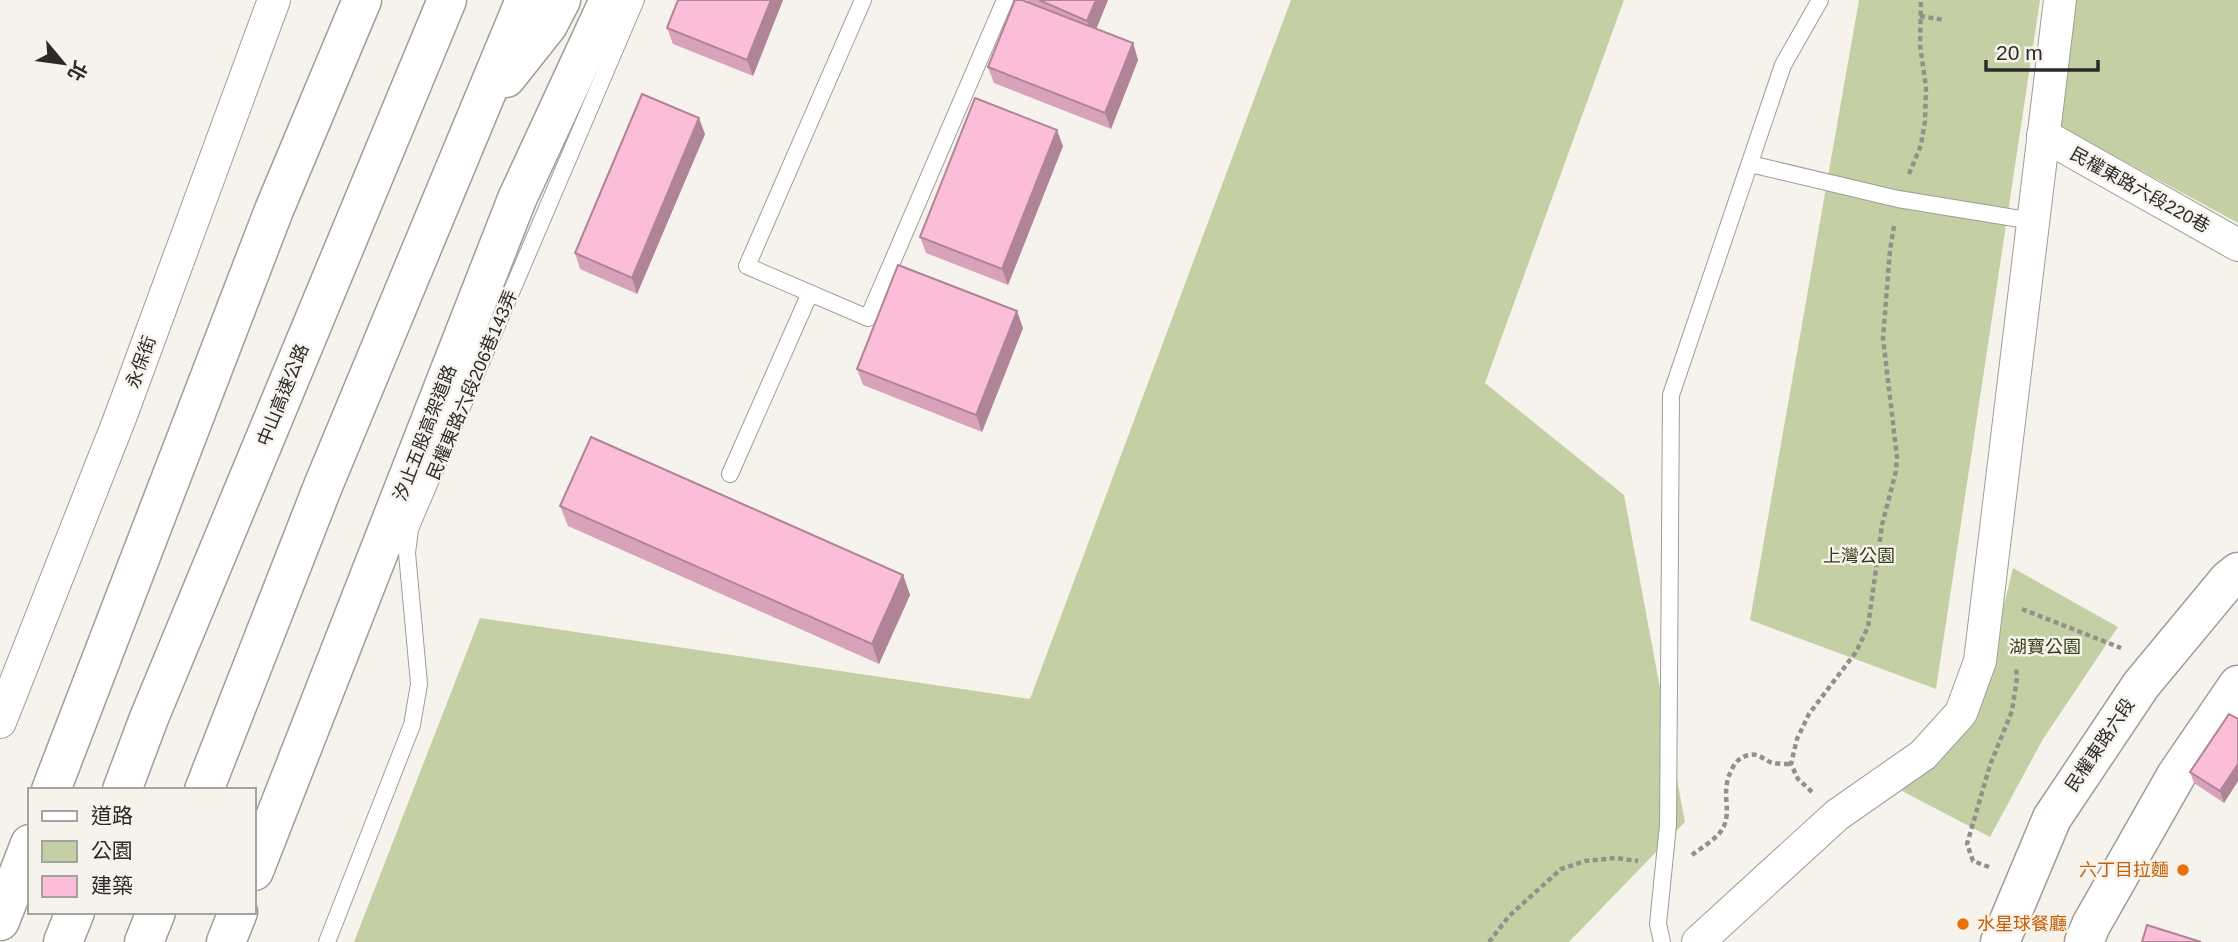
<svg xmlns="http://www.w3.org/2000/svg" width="2238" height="942" font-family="Arial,'Noto Sans TC',sans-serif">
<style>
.green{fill:#c4d0a3}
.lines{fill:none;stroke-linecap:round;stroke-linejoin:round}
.lane-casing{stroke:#a09d98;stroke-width:18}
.street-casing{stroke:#a09d98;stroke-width:34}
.secondary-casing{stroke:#a09d98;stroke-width:41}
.highway-casing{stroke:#a09d98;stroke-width:41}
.path{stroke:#92908b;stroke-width:4.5;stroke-dasharray:5 3.5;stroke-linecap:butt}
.lane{stroke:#fff;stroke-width:16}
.street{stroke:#fff;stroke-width:32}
.secondary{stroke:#fff;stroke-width:38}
.highway{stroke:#fff;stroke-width:38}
.wall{fill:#d8a3ba}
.shaded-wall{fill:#b08497}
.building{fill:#fbbdd8;stroke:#b08497;stroke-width:2}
.food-dot{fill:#e8710a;stroke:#f6f3ed;stroke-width:2.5}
.labels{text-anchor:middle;stroke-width:5;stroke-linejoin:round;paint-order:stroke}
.street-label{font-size:18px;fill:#2b2a27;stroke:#f6f3ed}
.park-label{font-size:18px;fill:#363e13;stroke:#f6f3ed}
.food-label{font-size:18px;fill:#c56008;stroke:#f6f3ed;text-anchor:end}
</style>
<rect width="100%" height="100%" fill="#f6f3ed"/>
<g class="green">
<polygon points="1291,0 1624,0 1485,383 1624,495 1685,822 1569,942 354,942 480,618 1030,699"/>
<polygon points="1859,0 2040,0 1936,689 1750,620"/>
<polygon points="2076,0 2238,0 2238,223 2057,125"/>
<polygon points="2013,568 2118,627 2043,739 1990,837 1902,791 1976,720"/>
</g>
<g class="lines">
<g class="lane-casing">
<g id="lane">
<polyline points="863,0 747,266 868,318 1005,0"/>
<polyline points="1750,164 1898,199 2033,221"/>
<polyline points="730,474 810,293"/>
<polyline points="327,942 412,725 419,684 407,553 410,529 636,0"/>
<polyline points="1662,942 1658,924 1668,825 1671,395 1783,65 1820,0"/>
</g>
</g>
<g class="street-casing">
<g id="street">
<polyline points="2043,135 2238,245"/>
<polyline points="0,722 120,418 274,0"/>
<polyline points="1698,942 1837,815 1923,755 1961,713 1980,661 2060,0"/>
</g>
</g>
<g class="secondary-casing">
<g id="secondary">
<polyline points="2000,942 2052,818 2141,685 2228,580 2238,572"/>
<polyline points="2084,942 2091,925 2177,774 2238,685"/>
</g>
</g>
<g class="highway-casing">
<g id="highway">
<polyline points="506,78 548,25 561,0"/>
<polyline points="51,790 274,210 362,0"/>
<polyline points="122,790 149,718 447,0"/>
<polyline points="204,790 323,486 525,0"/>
<polyline points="254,871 517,199 609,0"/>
<polyline points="0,921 30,844"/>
<polyline points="63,942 75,912"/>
<polyline points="144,942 156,912"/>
<polyline points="226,942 238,912"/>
</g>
</g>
<g class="path">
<polyline points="1920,16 1944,20"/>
<polyline points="1909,174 1921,145 1925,121 1926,87 1920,45 1921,0"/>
<polyline points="2022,609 2121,648"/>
<polyline points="1812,792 1798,779 1791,764 1797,739 1809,714 1856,652 1868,627 1882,525 1896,471 1897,457 1883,338 1890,250 1894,226"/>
<path d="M1692 855C1702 847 1719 838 1724 826 1732 806 1719 792 1733 767 1736 761 1742 756 1750 755 1758 753 1763 759 1770 762 1776 764 1785 764 1791 764"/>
<polyline points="1989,867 1973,861 1967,844 1990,765 2012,711 2017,678 2016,668"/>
<polyline points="1489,942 1509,916 1561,869 1585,861 1616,858 1638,861"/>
</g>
<use href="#lane" class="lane"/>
<use href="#street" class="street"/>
<use href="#secondary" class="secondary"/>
<use href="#highway" class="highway"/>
</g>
<g class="wall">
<polygon points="783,0 753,76 673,44 667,28"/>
<polygon points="1027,0 1108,0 1096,29 1133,43 1138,60 1111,129 994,83 988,67 1028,2"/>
<polygon points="705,134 637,294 580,269 575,253"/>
<polygon points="1063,146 1008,285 926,253 920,237"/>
<polygon points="1023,328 982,432 863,385 857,369"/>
<polygon points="560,506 903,575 910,595 879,664 568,526"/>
<polygon points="2238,719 2238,781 2224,803 2194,783 2190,772"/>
</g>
<g class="shaded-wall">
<polygon points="771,0 783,0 753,76 747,60"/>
<polygon points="1096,0 1108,0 1093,37 1087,21"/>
<polygon points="1133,43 1138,60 1111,129 1105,113"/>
<polygon points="699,118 705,134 637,294 632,278"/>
<polygon points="1057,130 1063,146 1008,285 1002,269"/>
<polygon points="1017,311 1023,328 982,432 976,415"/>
<polygon points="903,575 910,595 879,664 872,644"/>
<polygon points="2238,764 2238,781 2224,803 2220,791"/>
</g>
<g class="building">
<polygon points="678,0 771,0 747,60 667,28"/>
<polygon points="1015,0 1022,0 1133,43 1105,113 988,67"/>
<polygon points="1039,0 1096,0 1087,21"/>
<polygon points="642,94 699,118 632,278 575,253"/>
<polygon points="975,98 1057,130 1002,269 920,237"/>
<polygon points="898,265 1017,311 976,415 857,369"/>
<polygon points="591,437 903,575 872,644 560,506"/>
<polygon points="2229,714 2238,719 2238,764 2220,791 2190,772"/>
<polygon points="2147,925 2201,942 2142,942"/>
</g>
<g class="food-dot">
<circle cx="2183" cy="870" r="7"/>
<circle cx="1963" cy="924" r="7"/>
</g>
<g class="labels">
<g class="street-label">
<text transform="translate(2140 190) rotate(29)" y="6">民權東路六段220巷</text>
<text transform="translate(141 362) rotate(-70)" y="6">永保街</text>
<text transform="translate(472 385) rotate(-67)" y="6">民權東路六段206巷143弄</text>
<text transform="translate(283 395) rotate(-68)" y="6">中山高速公路</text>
<text transform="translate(425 433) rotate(-69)" y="6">汐止五股高架道路</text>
<text transform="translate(2100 745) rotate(-56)" y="6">民權東路六段</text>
</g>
<g class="park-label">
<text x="1859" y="562">上灣公園</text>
<text x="2045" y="653">湖寶公園</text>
</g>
<g class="food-label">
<text x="2169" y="876">六丁目拉麵</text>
<text x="1977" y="930" text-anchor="start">水星球餐廳</text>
</g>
</g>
<rect x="28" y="788" width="228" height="126" fill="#f6f3ed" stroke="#a5a39e" stroke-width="2"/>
<rect x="42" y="811" width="35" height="10" fill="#ffffff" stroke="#a5a39e" stroke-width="2"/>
<text x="91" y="823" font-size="21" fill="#2b2a27">道路</text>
<rect x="42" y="841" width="35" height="21" fill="#c4d0a3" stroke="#a5a39e" stroke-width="2"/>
<text x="91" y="858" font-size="21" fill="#2b2a27">公園</text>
<rect x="42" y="876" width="35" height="21" fill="#fbbdd8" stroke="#a5a39e" stroke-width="2"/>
<text x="91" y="893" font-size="21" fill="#2b2a27">建築</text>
<g transform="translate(63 63) rotate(119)" stroke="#f6f3ed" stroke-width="5" paint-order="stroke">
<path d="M0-5L12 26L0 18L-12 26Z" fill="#2b2a27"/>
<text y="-10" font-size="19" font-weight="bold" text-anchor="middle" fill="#2b2a27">北</text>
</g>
<path d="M1986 60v10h112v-10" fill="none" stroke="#2b2a27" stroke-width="3.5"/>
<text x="1996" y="60" font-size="21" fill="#2b2a27" stroke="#f6f3ed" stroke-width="5" paint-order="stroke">20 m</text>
</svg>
